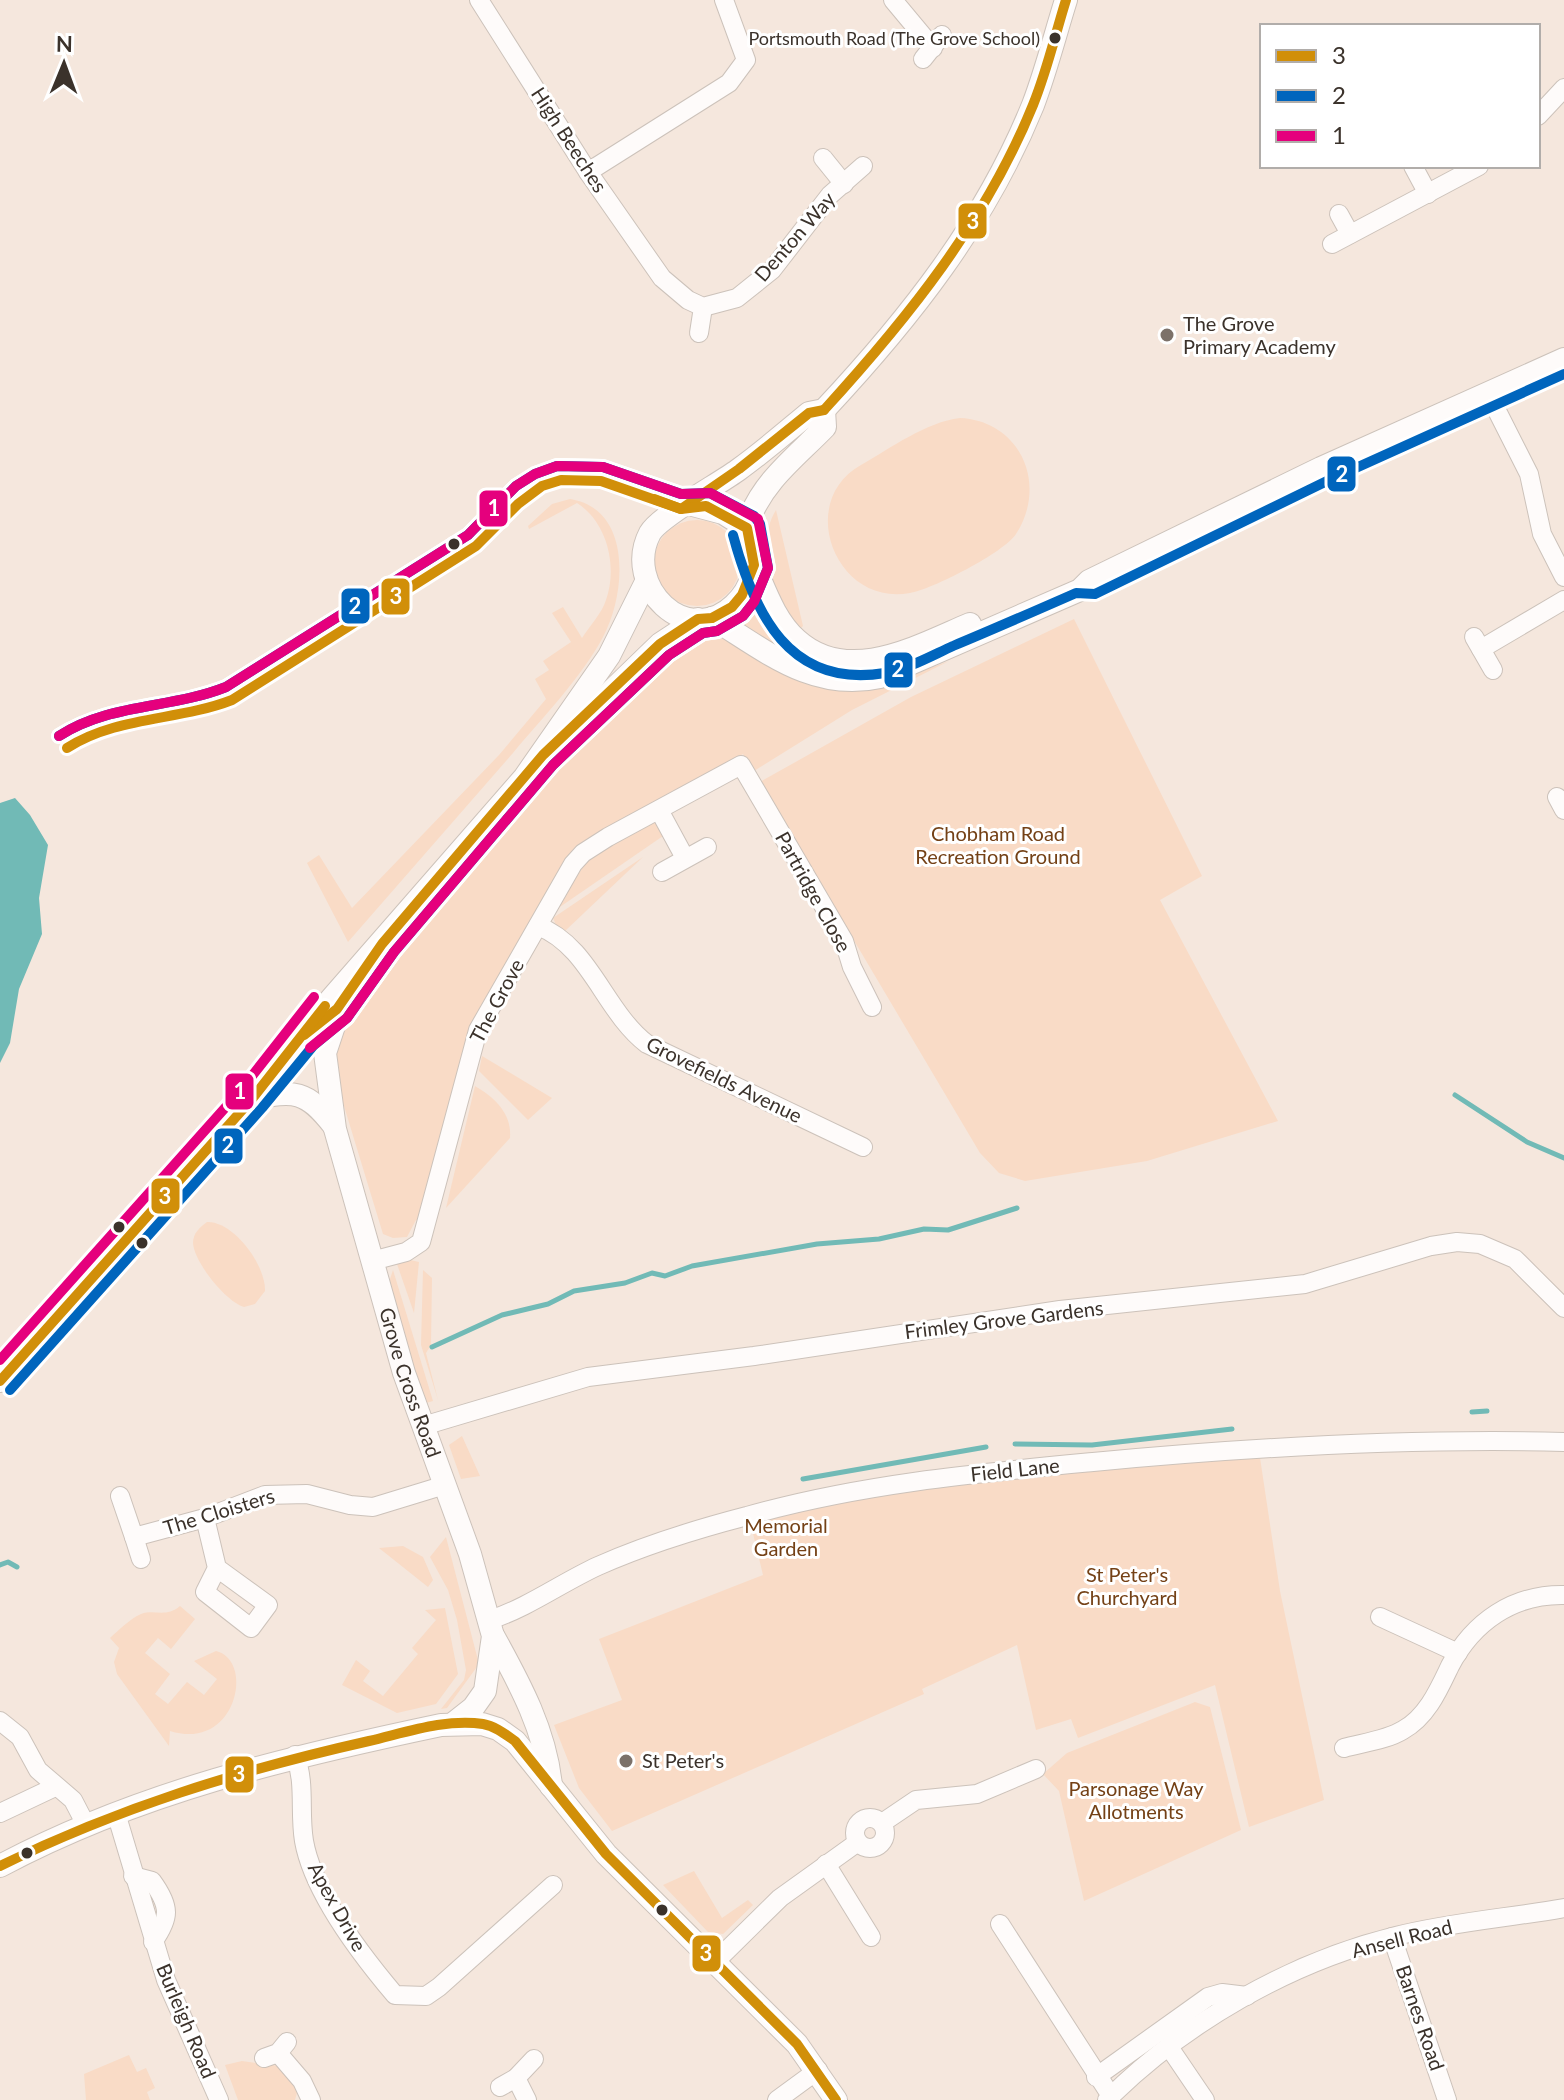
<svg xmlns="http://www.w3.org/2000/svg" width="1564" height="2100" font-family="Lato,sans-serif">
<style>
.green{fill:#f9dbc6}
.water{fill:#71bab6}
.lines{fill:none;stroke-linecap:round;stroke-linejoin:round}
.stream{stroke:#71bab6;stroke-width:5}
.minor-casing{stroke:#ccc2ba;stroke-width:20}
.major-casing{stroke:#ccc2ba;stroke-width:24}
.minor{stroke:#fefbfa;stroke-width:18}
.major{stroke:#fefbfa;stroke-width:22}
.bus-1-casing{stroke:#fff;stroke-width:16}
.bus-2-casing{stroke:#fff;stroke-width:16}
.bus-3-casing{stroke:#fff;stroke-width:16}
.bus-1{stroke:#d18f09;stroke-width:10}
.bus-2{stroke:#0065bd;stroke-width:10}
.bus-3{stroke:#e5007d;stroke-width:10}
.bus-dot{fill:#3b322b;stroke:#fff;stroke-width:3}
.poi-dot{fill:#7c7169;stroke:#fff;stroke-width:3}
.labels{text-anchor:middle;stroke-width:6;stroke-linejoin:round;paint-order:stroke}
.bus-label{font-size:18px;fill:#3b322b;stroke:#fff;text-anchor:end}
.street-label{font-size:20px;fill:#3b322b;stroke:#fff}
.poi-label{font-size:20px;fill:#3b322b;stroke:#fff;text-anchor:start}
.park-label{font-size:20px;fill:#744116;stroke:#fff}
.line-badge{stroke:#fff;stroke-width:3}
.badge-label{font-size:22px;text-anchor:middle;font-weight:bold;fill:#fff}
</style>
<rect width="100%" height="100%" fill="#f5e7dd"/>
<g class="green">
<path d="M960 418C1021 421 1048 485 1016 534 1005 552 931 590 910 593 836 607 795 502 861 465 891 448 926 422 960 418Z"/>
<path d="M570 499C633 509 626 595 603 637 582 677 542 718 513 753 458 816 403 879 348 942L307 863 319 855 352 908 499 755 546 699 535 679 549 670 543 661 571 642 552 613 563 607 582 638C589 627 602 613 606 600 618 566 607 522 577 503L529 529 528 526 552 504Z"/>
<path d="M776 510 803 626 796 633C779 596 752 550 776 510Z"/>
<circle cx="697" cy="563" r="43"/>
<polygon points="755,607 783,645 779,649 741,623"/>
<polygon points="1074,619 1202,876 1160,900 1278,1121 1147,1161 1025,1181 999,1173 980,1153 760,782 911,697"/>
<polygon points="723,639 746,648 793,679 835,689 870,690 949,661 852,710 754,771 743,754 593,836 569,855 470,1031 421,1221 416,1220 407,1237 393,1238 383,1234 340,1093 332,1049 344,1009 385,965 497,825 667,651 689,641"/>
<polygon points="655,822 663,836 554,911 591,855"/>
<polygon points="643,857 565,931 556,925 553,918"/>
<polygon points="482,1056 552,1098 528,1120 479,1071"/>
<path d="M475 1086C494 1097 512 1113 510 1138L446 1208Z"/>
<path d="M207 1222C234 1221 266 1266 265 1291L255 1304 244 1307C226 1302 194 1262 193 1243 193 1233 200 1227 207 1222Z"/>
<polygon points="406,1259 419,1262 414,1313 397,1264"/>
<polygon points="393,1270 433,1401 426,1403 388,1285"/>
<polygon points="423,1270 432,1278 431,1345 426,1353 438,1400 421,1345"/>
<polygon points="462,1436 480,1476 461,1479 449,1445"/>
<polygon points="1259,1451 1280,1591 1324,1800 1249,1827 1215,1685 1078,1738 1071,1719 1036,1730 1017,1645 922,1689 924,1694 612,1831 579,1788 554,1725 622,1700 599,1639 763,1575 749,1517 885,1490"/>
<polygon points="446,1537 479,1664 447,1708 441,1709 464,1680 466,1670 457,1620 448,1590 430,1557"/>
<polygon points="403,1546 423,1557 433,1580 428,1587 379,1548"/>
<path d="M180 1606 195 1619 171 1649 158 1638 145 1653 170 1674 155 1694 168 1704 187 1682 204 1695 217 1679 194 1661 216 1651C255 1660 237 1752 170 1731L169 1746 117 1674 114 1662 119 1648 110 1638C120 1629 130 1619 141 1614 155 1609 166 1618 180 1606Z"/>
<polygon points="445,1608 458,1674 436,1704 397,1713 342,1685 356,1660 370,1671 363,1681 383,1696 418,1654 412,1648 436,1620 425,1610"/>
<polygon points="1195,1702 1210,1707 1241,1830 1084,1901 1059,1791 1043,1774 1067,1753"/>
<polygon points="694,1871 722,1918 748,1900 753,1905 723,1934 708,1932 663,1885"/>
<polygon points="129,2055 137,2072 146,2068 155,2088 147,2092 150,2100 86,2100 84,2074"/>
<polygon points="242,2061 279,2066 298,2089 295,2100 238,2100 225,2065"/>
</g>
<polygon class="water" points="15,798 30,815 48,845 39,898 42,934 19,989 10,1043 0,1063 0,803"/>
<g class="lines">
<g class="stream">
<polyline points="1455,1095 1527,1142 1564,1158"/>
<polyline points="432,1347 502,1315 548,1304 574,1291 625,1283 652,1273 665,1276 692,1266 817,1244 879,1239 924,1229 948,1230 1017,1208"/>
<polyline points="1472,1412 1487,1411"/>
<polyline points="1015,1444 1092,1445 1232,1429"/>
<polyline points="803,1479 986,1447"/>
<polyline points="0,1565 8,1562 17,1567"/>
</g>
<g class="minor-casing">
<g id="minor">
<polyline points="479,0 588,172 662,278 688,300 703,307 737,298 772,270 830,195 863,166"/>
<polyline points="893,0 933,48"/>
<polyline points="923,59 942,35"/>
<polyline points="1538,116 1564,88"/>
<polyline points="823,158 844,184"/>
<polyline points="1413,166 1428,194"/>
<polyline points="588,172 729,83 746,60 724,0"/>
<polyline points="1339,214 1350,234"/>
<polyline points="1332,244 1479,166"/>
<polyline points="699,333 703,307"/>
<polyline points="1488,393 1529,474 1542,534 1564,577"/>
<polyline points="1474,637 1493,670"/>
<polyline points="1481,649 1564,600"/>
<polyline points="1557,797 1564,810"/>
<polyline points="659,810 685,858"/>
<polyline points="662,872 707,847"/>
<path d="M538 926C590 946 604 1011 647 1044L863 1147"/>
<polyline points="372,1261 406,1252 421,1242 478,1030 573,864 583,853 608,837 741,765 844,941 852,967 872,1007"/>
<polyline points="423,1426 588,1377 754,1356 1060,1310 1305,1284 1431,1246 1457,1242 1480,1244 1515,1259 1564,1308"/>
<polyline points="120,1496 134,1537 205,1518 265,1495 307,1494 350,1505 373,1507 445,1485"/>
<polyline points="205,1518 217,1568 205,1592 251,1628 268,1605 217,1568"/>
<polyline points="134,1537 141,1559"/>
<polyline points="1380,1617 1458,1653"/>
<path d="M490 1620C529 1607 561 1583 598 1566 645 1545 697 1529 747 1516 859 1484 978 1473 1093 1462 1251 1447 1406 1438 1564 1442"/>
<polyline points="0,1721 20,1737 38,1770 73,1800 86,1825"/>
<path d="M1344 1748C1362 1743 1387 1740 1403 1730 1427 1717 1439 1689 1450 1666 1473 1622 1513 1594 1564 1595"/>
<path d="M295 1755C306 1784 299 1811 304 1841 313 1892 362 1956 395 1995L426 1996 439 1987 553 1885"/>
<polyline points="0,1813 55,1787"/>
<polyline points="116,1813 166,1980 219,2100"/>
<circle cx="870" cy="1833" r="15"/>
<polyline points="882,1823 916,1800 977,1794 1036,1769"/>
<polyline points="826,1864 871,1937"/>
<path d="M133 1876 152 1881C171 1907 170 1918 153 1942"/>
<polyline points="1000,1924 1111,2096"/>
<polyline points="1392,1937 1447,2100"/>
<polyline points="715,1962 780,1898 858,1842"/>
<polyline points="1169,2047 1205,2100"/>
<polyline points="278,2053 302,2081 311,2100"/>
<polyline points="264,2058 278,2053 287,2042"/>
<polyline points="1096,2077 1208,1997 1222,1993 1247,1996"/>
<polyline points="516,2078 534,2059"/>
<polyline points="500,2087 516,2078 527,2100"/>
<polyline points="777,2100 818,2070"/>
<path d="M1107 2100C1184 2023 1290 1962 1396 1936 1451 1922 1508 1918 1564 1908"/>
</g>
</g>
<g class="major-casing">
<g id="major">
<path d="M824 410 825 427C797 456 763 481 749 520 740 547 769 572 734 605 687 650 622 586 650 533 660 516 719 484 738 470 763 452 786 432 809 413Z"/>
<path d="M824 410C910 318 985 223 1033 105 1046 71 1055 35 1066 0"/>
<polyline points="689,504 723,513 747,528"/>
<path d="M754 565C765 590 775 621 797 640 848 686 918 646 970 624"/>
<path d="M712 618C766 651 813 692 880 677L1080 590 1089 581 1321 468 1564 359"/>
<polyline points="568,733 660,644 698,619"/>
<path id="s1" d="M343 999 325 1053 335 1129 404 1373 470 1554 493 1636 485 1691 473 1708 454 1723"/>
<path d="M252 1099C295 1090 306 1090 334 1126"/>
<polyline points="0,1381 252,1099 325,1006 524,778 609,656 645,584"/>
<path d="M494 1637C520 1684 546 1732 551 1786"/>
<path d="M0 1866C139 1792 289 1757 441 1725L482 1724 498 1729 515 1741 606 1854 797 2044 836 2100"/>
</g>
</g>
<use href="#minor" class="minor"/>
<use href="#major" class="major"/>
<g class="bus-1-casing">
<g id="bus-1">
<path d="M824 410C908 318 986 221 1033 105 1047 71 1055 35 1066 0"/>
<polyline points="654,499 681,509 739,469 809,413 824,410"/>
<path d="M67 748C117 716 178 721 232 700L476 546 518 504 542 486 561 480 601 481 681 509 706 506 747 528 754 565 742 595 732 607 712 618 698 619 660 644 543 755 382 944 337 1009 304 1035"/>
<polyline points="0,1381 252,1099 325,1006"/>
<path d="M0 1866C118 1808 240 1770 369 1741 404 1733 446 1718 483 1724 495 1726 505 1734 515 1741L606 1854 797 2044 836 2100"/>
</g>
</g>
<g class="bus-2-casing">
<g id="bus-2">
<path d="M733 535C754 613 789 689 885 673 908 669 931 656 953 646 994 629 1035 611 1076 593L1095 594 1327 481 1564 374"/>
<path d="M10 1390 262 1108 313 1046 347 1018 394 952 553 765 669 655 703 633 717 631 743 616 754 602 768 568 760 524 754 516 710 493 681 494 603 467 557 466 535 474 516 486 468 535 226 687C171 709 110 703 59 736"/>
</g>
</g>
<g class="bus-3-casing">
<g id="bus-3">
<path d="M59 736C110 703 171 709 226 687L468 535 516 486 535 474 557 466 603 467 681 494 710 493 758 519 768 568 754 602 743 616 717 631 703 633 669 655 553 765 394 952 347 1018 310 1048"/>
<polyline points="0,1360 241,1090 314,997"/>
</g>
</g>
<use href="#bus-1" class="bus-1"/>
<use href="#bus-2" class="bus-2"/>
<use href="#bus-3" class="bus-3"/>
</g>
<g class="bus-dot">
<circle cx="1055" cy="38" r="7"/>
<circle cx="454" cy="544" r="7"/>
<circle cx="119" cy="1227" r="7"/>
<circle cx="142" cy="1243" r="7"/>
<circle cx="27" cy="1853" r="7"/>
<circle cx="662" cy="1910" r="7"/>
</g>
<g class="poi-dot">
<circle cx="1167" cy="335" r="8"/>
<circle cx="626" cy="1761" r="8"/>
</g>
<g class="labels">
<g class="bus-label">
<text x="1040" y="45">Portsmouth Road (The Grove School)</text>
</g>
<g class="street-label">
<text transform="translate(569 140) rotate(57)" y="7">High Beeches</text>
<text transform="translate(795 237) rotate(-49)" y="7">Denton Way</text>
<text transform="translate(813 892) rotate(61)" y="7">Partridge Close</text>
<text transform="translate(497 1001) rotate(-62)" y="7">The Grove</text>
<text transform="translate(724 1080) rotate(26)" y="7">Grovefields Avenue</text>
<text transform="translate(1004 1320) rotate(-7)" y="7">Frimley Grove Gardens</text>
<text dy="7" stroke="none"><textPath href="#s1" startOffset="398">Grove Cross Road</textPath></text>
<text transform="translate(1015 1470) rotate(-6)" y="7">Field Lane</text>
<text transform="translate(219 1512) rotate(-17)" y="7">The Cloisters</text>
<text transform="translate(337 1907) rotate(61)" y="7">Apex Drive</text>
<text transform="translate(1402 1939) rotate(-14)" y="7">Ansell Road</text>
<text transform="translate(1420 2018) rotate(71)" y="7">Barnes Road</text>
<text transform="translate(186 2021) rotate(67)" y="7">Burleigh Road</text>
</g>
<g class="poi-label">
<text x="1183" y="331">The Grove<tspan x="1183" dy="23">Primary Academy</tspan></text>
<text x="642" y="1768">St Peter's</text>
</g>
<g class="park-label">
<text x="998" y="841">Chobham Road<tspan x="998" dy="23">Recreation Ground</tspan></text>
<text x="786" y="1533">Memorial<tspan x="786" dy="23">Garden</tspan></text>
<text x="1127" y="1582">St Peter's<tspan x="1127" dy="23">Churchyard</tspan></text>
<text x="1136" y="1796">Parsonage Way<tspan x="1136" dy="23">Allotments</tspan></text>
</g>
</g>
<g class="line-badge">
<rect x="957" y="202" width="31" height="38" rx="8" fill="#d18f09"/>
<rect x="1326" y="455" width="31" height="38" rx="8" fill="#0065bd"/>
<rect x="478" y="489" width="31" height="39" rx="8" fill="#e5007d"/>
<rect x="380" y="577" width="31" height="39" rx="8" fill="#d18f09"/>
<rect x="340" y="587" width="31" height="38" rx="8" fill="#0065bd"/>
<rect x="883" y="651" width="31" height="38" rx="8" fill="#0065bd"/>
<rect x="224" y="1072" width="31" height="39" rx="8" fill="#e5007d"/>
<rect x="213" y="1127" width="31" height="38" rx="8" fill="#0065bd"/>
<rect x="150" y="1177" width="31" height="38" rx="8" fill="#d18f09"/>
<rect x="224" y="1755" width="31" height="39" rx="8" fill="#d18f09"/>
<rect x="691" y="1934" width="31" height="39" rx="8" fill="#d18f09"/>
</g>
<g class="badge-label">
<text x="973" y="229">3</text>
<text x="1342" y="482">2</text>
<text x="494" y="516">1</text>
<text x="396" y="604">3</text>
<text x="355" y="614">2</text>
<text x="898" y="677">2</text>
<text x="240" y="1099">1</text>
<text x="228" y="1153">2</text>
<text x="165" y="1204">3</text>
<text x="239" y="1782">3</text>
<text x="706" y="1961">3</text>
</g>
<rect x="1260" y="24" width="280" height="144" fill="#ffffff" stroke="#b1adaa" stroke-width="2"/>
<rect x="1276" y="50" width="40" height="12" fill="#d18f09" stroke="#b1adaa" stroke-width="2"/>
<text x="1332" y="64" font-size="24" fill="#3b322b">3</text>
<rect x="1276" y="90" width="40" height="12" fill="#0065bd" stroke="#b1adaa" stroke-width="2"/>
<text x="1332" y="104" font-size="24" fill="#3b322b">2</text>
<rect x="1276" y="130" width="40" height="12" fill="#e5007d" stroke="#b1adaa" stroke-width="2"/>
<text x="1332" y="144" font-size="24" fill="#3b322b">1</text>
<g transform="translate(64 64) rotate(1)" stroke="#ffffff" stroke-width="6" paint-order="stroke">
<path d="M0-6L14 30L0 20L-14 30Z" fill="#3b322b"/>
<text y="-12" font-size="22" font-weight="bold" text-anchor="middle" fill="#3b322b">N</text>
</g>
</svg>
